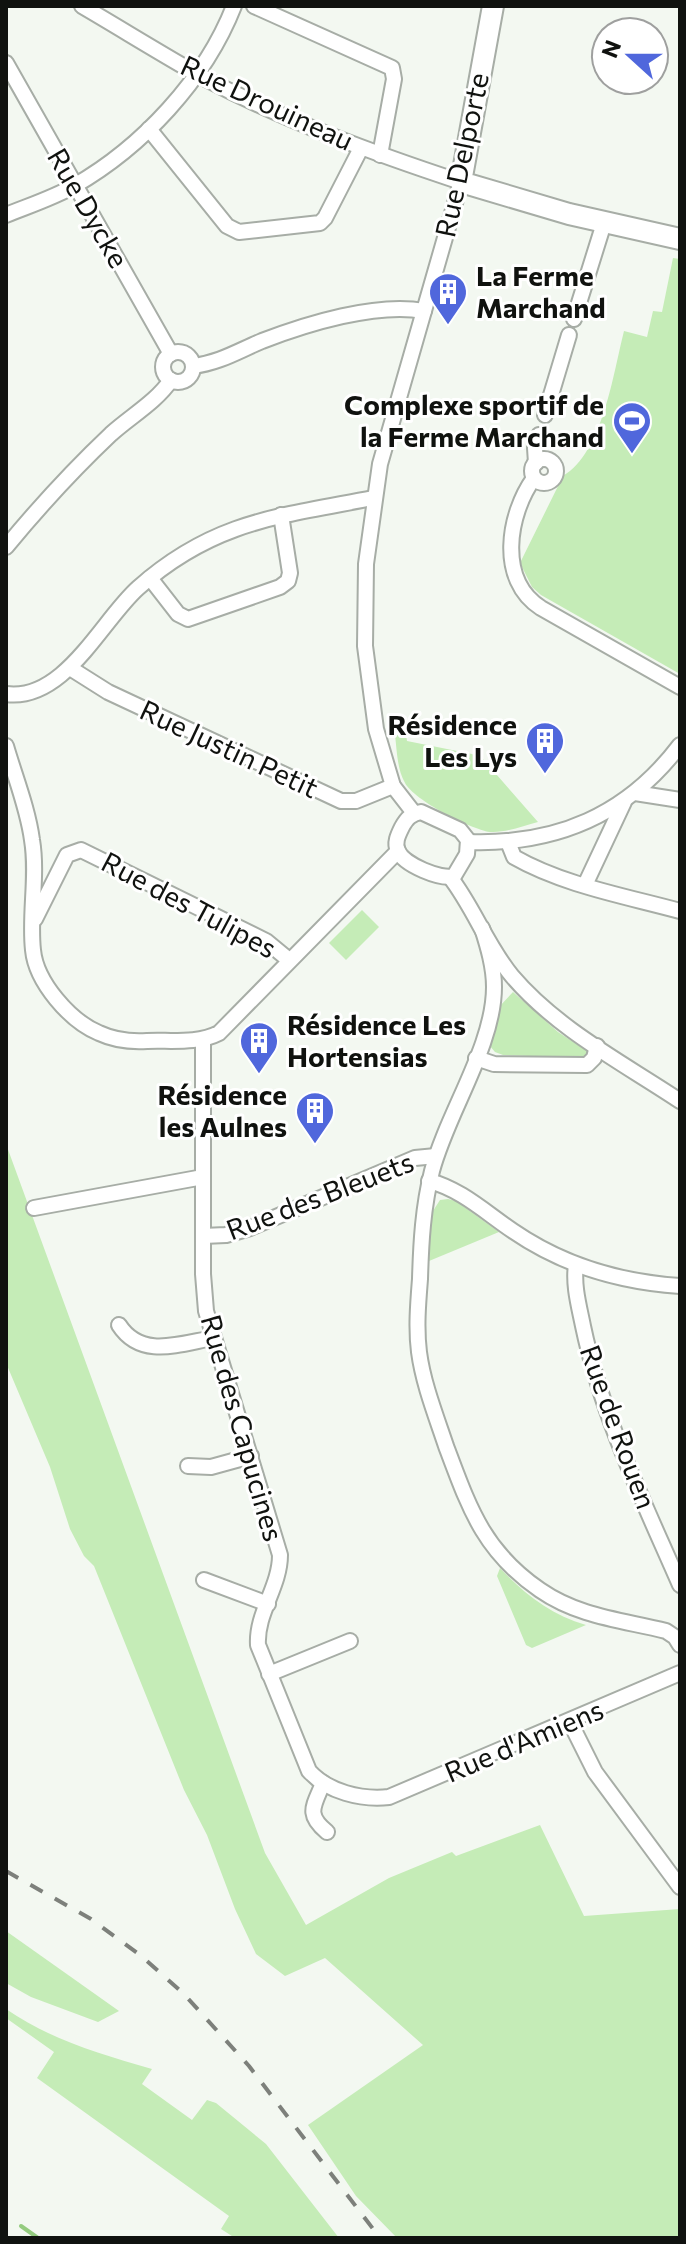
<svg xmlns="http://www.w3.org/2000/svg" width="686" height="2244" font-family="Commissioner,sans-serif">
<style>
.green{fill:#c5ecb7}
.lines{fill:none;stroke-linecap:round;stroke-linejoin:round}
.stream{stroke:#94cb7f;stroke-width:4}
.street-casing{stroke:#a7ada6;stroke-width:18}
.secondary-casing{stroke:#a7ada6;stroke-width:24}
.street{stroke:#fff;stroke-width:14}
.secondary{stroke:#fff;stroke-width:20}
.rail{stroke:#7d807b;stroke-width:4;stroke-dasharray:14 14;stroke-linecap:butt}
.labels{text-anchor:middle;stroke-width:6;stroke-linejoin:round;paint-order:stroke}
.street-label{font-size:28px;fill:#10120f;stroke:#fff}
.poi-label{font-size:28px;font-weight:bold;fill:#10120f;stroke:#fff;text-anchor:end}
</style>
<rect width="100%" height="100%" fill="#f3f8f1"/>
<g class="green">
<path d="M673 258 680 259V674L541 595 532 587 520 563 563 476C603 452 613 374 624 331L647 337 653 311 662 312Z"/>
<path d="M406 734 407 741 472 754 483 759 538 822C523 826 505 833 490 832 470 829 414 800 405 783 397 769 397 751 395 735Z"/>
<polygon points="362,910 379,927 346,960 329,943"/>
<polygon points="513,992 558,1032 590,1053 583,1058 503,1055 495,1052 489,1045 499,1007"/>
<polygon points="6,1144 265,1853 306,1925 389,1878 452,1852 456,1856 540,1825 584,1916 680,1909 680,2238 397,2238 356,2196 308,2125 423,2045 325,1958 285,1976 256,1954 235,1909 207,1835 184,1790 94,1566 84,1556 70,1529 50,1467 6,1363"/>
<polygon points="448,1199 456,1201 499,1232 429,1261 431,1214 440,1200"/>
<path d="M500 1568C524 1594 551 1615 586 1625L532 1648 526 1645 497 1576Z"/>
<polygon points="6,1931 119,2011 98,2022 31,1997 6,1983"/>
<path d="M6 2009C51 2040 100 2054 152 2069L142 2084 192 2120 207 2100 216 2103 266 2144 339 2238H235L221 2229 229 2216 37 2078 54 2052 6 2018Z"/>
</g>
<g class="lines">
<polyline class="stream" points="21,2226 38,2238"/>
<g class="street-casing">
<g id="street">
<path d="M82 6C123 30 163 55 204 78 286 121 373 153 461 182L380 464 366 564 365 646 376 729 393 786 414 813"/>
<polyline points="254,6 392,68 394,79 380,155"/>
<polyline points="6,63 171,354"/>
<polyline points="149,129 227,226 239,232 320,223 325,218 361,148"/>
<path d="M6 215C28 206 53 198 74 186 142 147 205 80 234 6"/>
<polyline points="574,319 604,223"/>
<circle cx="178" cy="367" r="15"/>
<path d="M193 366C219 363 238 351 262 341 306 324 377 302 424 311"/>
<polyline points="545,415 569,335"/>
<circle cx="544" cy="471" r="12"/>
<polyline points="536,463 535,448 539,435"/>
<path d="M534 478C508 514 497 580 541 608L680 687"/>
<path d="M6 547C39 507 74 469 111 434 131 416 156 402 171 380"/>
<polyline points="150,578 178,614 188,619 280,587 288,581 290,573 281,515"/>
<polyline points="70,668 108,692 341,801 356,801 393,786"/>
<path d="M6 694C64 702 102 620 138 588 213 521 280 516 373 498"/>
<path d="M6 746C15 777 28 809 32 840 38 876 29 914 33 950 36 982 70 1021 99 1033 114 1040 131 1042 147 1041 170 1040 198 1044 219 1033L398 851"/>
<polyline points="635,793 680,800"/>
<path d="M421 812 460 830 468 840 467 854 454 876C441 880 404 865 398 851 394 843 398 835 402 827 407 818 411 814 421 812Z"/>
<path d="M469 842C557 845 627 815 680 745"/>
<path d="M508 842 514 857C563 885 625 896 680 911"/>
<path d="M450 877C474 908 487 946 512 976 557 1029 623 1063 680 1101"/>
<polyline points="585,885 624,802"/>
<polyline points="35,919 67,855 81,850 266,941 289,960"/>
<path d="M482 928C488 947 494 967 494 987 494 1046 447 1113 432 1171 423 1207 421 1243 420 1279 418 1304 416 1328 419 1352 423 1383 436 1416 446 1446 469 1507 483 1551 540 1590 579 1617 622 1620 666 1631L675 1637 680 1645"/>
<path d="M203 1039V1274L206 1311 280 1555C280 1587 256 1613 258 1645L309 1771C328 1792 361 1800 389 1797L680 1673"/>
<polyline points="476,1058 494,1064 587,1065 594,1058 597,1046"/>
<path d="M429 1181C461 1189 486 1213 513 1231 564 1266 619 1282 680 1286"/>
<polyline points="34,1208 203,1177"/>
<polyline points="203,1236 226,1235 250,1228 415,1158 436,1156"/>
<path d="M576 1265C573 1285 579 1306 583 1326 602 1417 643 1500 680 1585"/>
<path d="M119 1325C141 1359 179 1344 213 1338"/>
<polyline points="188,1466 211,1467 251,1456"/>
<polyline points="204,1580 268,1604"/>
<polyline points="269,1674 350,1641"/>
<polyline points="570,1722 595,1772 680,1887"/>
<path d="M323 1783C314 1806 305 1814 327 1832"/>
</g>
</g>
<g class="secondary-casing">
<polyline id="secondary" points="493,6 461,182 569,214 680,239"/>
</g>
<use href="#street" class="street"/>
<use href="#secondary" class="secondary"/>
<polyline class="rail" points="6,1871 91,1919 140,1955 183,1993 249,2066 380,2238"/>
</g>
<defs>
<g id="building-pin" transform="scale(2)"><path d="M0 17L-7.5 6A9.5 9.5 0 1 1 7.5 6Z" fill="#5067dc" stroke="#fff"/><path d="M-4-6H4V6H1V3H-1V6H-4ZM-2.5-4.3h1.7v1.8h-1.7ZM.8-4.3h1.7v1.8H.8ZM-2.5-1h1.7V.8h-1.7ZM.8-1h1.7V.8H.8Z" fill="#fff"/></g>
<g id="stadium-pin" transform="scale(2)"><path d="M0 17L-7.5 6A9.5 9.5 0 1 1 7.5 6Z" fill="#5067dc" stroke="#fff"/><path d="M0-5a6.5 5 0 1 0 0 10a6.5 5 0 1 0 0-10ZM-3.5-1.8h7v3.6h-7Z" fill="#fff"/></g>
</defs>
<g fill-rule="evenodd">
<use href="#building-pin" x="448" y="292"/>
<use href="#stadium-pin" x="632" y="421"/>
<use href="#building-pin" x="545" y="741"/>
<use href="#building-pin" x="259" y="1041"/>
<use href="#building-pin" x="315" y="1111"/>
</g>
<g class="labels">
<g class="street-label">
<text transform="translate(267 103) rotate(25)" y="10">Rue Drouineau</text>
<text transform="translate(462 155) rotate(-78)" y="10">Rue Delporte</text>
<text transform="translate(88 208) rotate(60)" y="10">Rue Dycke</text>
<text transform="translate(229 749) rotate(25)" y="10">Rue Justin Petit</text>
<text transform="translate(189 905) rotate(28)" y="10">Rue des Tulipes</text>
<text transform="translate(320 1196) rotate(-21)" y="10">Rue des Bleuets</text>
<text transform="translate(618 1427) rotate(70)" y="10">Rue de Rouen</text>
<text transform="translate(242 1428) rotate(74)" y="10">Rue des Capucines</text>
<text transform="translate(524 1741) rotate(-23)" y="10">Rue d'Amiens</text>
</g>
<g class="poi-label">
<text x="476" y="286" text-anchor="start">La Ferme<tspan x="476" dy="32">Marchand</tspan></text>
<text x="604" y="415">Complexe sportif de<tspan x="604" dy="32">la Ferme Marchand</tspan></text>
<text x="517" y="735">Résidence<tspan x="517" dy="32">Les Lys</tspan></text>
<text x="287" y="1035" text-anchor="start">Résidence Les<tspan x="287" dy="32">Hortensias</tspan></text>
<text x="287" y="1105">Résidence<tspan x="287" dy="32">les Aulnes</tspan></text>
</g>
</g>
<rect width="686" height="2244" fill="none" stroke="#10120f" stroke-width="16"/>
<g transform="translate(630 56) rotate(291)"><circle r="38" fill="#ffffff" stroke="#9fa09f" stroke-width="2"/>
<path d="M0-6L14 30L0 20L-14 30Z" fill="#5067dc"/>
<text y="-12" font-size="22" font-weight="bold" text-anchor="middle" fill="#10120f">N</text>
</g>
</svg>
